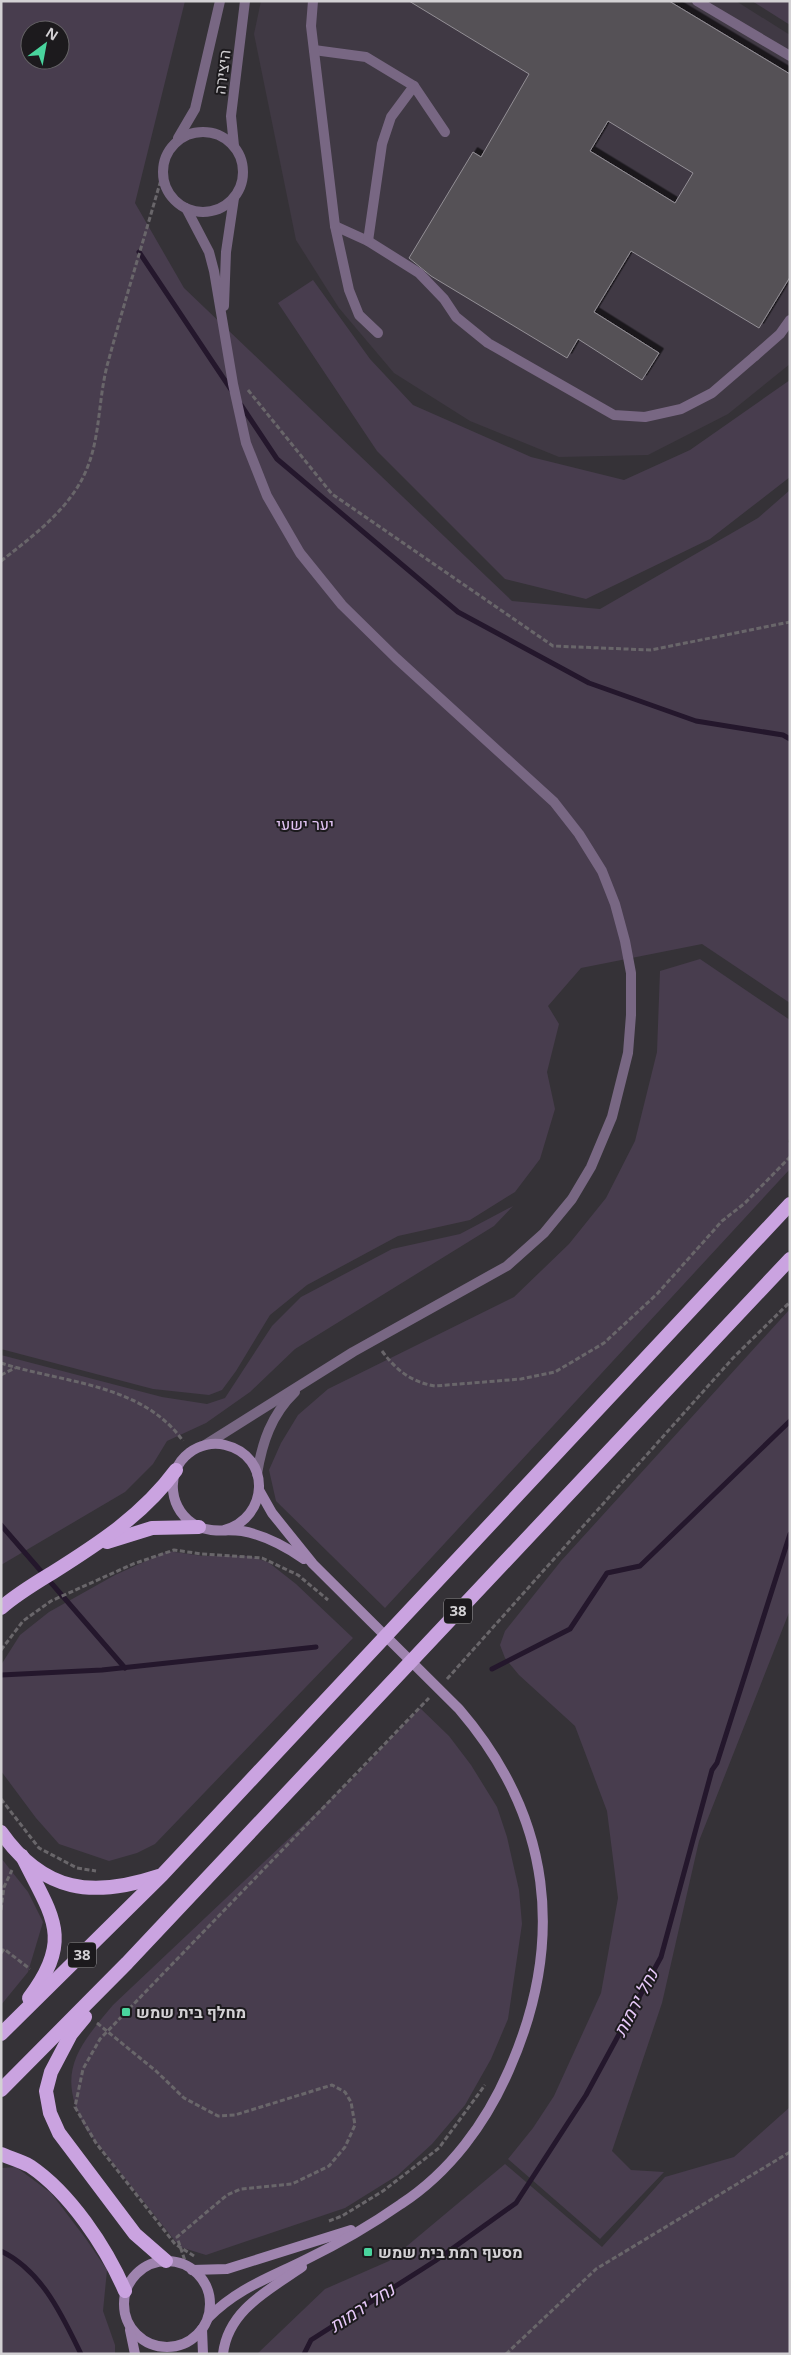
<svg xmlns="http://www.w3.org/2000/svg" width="791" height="2355" font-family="'Noto Sans',Heebo,sans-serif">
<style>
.built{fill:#403944}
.green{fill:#483d4e;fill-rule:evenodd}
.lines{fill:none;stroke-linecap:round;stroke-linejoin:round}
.stream{stroke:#24172c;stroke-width:5}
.building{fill:#555157;stroke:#938f95;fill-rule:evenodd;filter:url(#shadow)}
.path{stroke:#69666a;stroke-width:3;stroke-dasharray:5 2.5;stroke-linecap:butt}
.service{stroke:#786783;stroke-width:10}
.minor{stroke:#786783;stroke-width:10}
.tertiary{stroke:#786783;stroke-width:10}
.secondary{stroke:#9f84af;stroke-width:10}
.trunk{stroke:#caa3e0;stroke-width:14}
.poi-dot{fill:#49d49d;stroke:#1c1a1d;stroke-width:2}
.labels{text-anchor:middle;stroke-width:4;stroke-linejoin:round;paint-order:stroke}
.shield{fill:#1c1a1d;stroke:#9c9a9d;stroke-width:1}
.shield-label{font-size:15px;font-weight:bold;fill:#d3d1d4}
.street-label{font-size:16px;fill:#d3d1d4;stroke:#1c1a1d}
.park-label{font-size:16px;fill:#e2c4f4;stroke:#1c1a1d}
.poi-label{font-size:16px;font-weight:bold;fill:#d3d1d4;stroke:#1c1a1d;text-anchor:start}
.water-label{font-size:18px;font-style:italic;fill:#e7c9f9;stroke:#1c1a1d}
</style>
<defs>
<filter id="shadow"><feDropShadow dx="4.5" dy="-4.5" stdDeviation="0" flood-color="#0009"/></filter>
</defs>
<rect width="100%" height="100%" fill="#353237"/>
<polygon class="built" points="261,1 736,1 790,35 790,364 728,414 648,455 559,457 470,421 394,373 339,308 296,240 254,34"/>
<g class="green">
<path d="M1 1H185L135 203 184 288 512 601 600 609 758 518 790 490V1003L702 944 581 968 548 1006 559 1024 547 1072 555 1109 540 1159 515 1192 470 1220 398 1236 307 1285 270 1315 236 1371 222 1390 209 1395 153 1389 1 1349ZM30 30H60V60H30Z"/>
<polygon points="752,1 790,1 790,25"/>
<polygon points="313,280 370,359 413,405 531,457 624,480 690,450 790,380 790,477 710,539 586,599 505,579 377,451 278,303"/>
<polygon points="700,959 790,1020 790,1136 788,1142 790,1143 790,1169 385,1608 276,1501 269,1470 281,1443 298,1415 328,1389 514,1297 569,1244 606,1198 635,1141 657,1052 660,971"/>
<polygon points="513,1206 494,1226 295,1349 250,1392 206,1423 167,1441 153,1464 125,1492 1,1565 1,1355 162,1397 207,1404 225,1398 272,1326 301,1297 392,1249 460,1234"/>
<polygon points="790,1309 790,1610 699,1841 662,2003 612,2151 631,2170 664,2172 600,2239 508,2159 533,2128 554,2096 601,1993 618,1898 607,1811 575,1726 519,1675 505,1658 500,1645 505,1631 561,1561"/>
<polygon points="168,1551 203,1556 249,1556 268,1562 296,1584 353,1638 155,1844 137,1853 109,1861 59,1844 36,1818 1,1771 1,1665 20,1635 49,1612 115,1575"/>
<path d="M420 1708 449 1736 471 1765 497 1807 507 1837 519 1890 522 1924 508 2019 491 2059 465 2105 432 2144 398 2175 345 2208 206 2255 180 2247 87 2131C55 2074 76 2049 113 2005L355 1776Z"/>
<polygon points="1,1858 28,1892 43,1922 28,1972 1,2005"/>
<polygon points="790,2107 790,2354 257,2354 325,2289 389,2261 505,2164 602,2247 665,2177 734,2157"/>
<polygon points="16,2167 51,2193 86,2239 107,2270 103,2311 115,2345 115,2354 1,2354 1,2168"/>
</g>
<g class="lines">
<g class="stream">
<polyline points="139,252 232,391"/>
<polyline points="241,405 277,459 458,612 589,683 696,721 783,735 790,739"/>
<polyline points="1,1525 125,1668"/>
<polyline points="492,1669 570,1629 607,1573 640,1566 790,1421"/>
<polyline points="1,1675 102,1670 316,1647"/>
<path d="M1 2251C42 2271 62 2315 81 2354"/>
<polyline points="304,2354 311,2340 435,2261 516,2203 586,2095 661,1957 712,1770 717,1763 790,1534"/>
</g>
</g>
<path class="building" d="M409 1H669L790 74V277L759 328 631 251 594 312 659 353 642 380 578 339 567 358 431 276 409 258 473 152 481 157 529 74ZM608 121 693 173 675 203 590 151Z"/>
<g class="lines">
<g class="path">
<polyline points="248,390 332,494 553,646 651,650 790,622"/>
<path d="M1 561C28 540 56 519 75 491 102 451 96 410 107 366 124 303 144 239 162 176"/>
<path d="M382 1351C396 1370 411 1382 435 1386L521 1379 555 1372 604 1343 657 1294 722 1221 745 1203 790 1157"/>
<path d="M1 1363C62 1383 142 1383 183 1441"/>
<polyline points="1,1375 15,1368"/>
<polyline points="1,1650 23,1621 51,1601 133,1564 174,1550 202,1554 262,1558 298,1575 328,1600"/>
<polyline points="447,1679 733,1358 790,1302"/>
<polyline points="1,1799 39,1848 77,1868 96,1871"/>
<polyline points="1,1910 4,1887 12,1870"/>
<polyline points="1,1953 4,1949 30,1969"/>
<polyline points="97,2023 156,2071 184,2098 218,2116 235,2115 332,2085 345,2092 351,2102 355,2125 345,2147 329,2166 292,2184 241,2189 227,2195 177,2237 185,2261"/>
<polyline points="329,2221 342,2216 383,2191 439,2148 485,2085"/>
<polyline points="194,2256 175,2244 96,2143 75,2107 83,2069 100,2039 429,1698"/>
<polyline points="506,2354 596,2269 790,2152"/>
</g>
<g class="service">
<polyline points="314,50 366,57 414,86 445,132"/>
<polyline points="335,226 368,241 419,273 444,299 456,317 488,343 614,415 645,417 681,409 712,393 755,356"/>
<polyline points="368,241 382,144 391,117 414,86"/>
</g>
<g class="minor">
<polyline points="313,1 311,26 335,226 349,290 359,315 378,333"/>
<polyline points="697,1 790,56"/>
<polyline points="755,356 780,334 790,320"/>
</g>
<g class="tertiary">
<circle cx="203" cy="172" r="40"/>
<polyline points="178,138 195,109 220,1"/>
<polyline points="234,146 231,116 245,1"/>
<polyline points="186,208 209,252 214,271 233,384 246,443 267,496 300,553 342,605 396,658 554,802 579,834 602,871 615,904 625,941 631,973 631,1015 628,1053 612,1117 591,1167 572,1199 544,1233 507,1266 353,1352 205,1445"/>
<polyline points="224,306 226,252 234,198"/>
<path d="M257 1474C262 1443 271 1415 295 1392"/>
</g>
<g class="secondary">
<path d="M224 1530C269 1518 272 1456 225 1445 213 1442 199 1445 189 1453 164 1472 169 1512 197 1526 211 1533 227 1529 242 1531 265 1535 285 1546 304 1559"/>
<circle cx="167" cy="2304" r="43"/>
<polyline points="192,2270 227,2269 351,2230"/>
<path d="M208 2318C238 2288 269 2278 305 2260 338 2244 371 2225 401 2204 450 2172 486 2123 509 2070 566 1941 552 1817 459 1709L313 1564 272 1513 259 1490"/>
<polyline points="202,2329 203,2354"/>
<polyline points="130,2330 135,2354"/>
<path d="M223 2354C228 2310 269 2290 302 2267"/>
</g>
<g class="trunk">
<polyline points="107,1542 152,1528 199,1527"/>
<path d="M1 1608C17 1594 34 1584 52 1573 98 1544 143 1515 176 1470"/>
<path d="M1 1832C44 1893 93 1898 159 1876"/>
<path d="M22 1856C51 1915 75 1938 29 1998"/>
<polyline points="85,2017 71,2034 51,2072 46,2091 50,2113 59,2133 135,2234 166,2261"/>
<polyline points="1,2034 162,1875 790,1204"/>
<polyline points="1,2090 127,1963 790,1259"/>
<path d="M1 2154C10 2158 21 2161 30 2166 70 2193 106 2247 125 2291"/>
</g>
</g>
<g class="poi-dot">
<rect x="121" y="2007" width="10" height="10" rx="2.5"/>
<rect x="363" y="2247" width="10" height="10" rx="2.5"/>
</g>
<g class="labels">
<g class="shield">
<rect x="444" y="1598.5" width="28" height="25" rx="4"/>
<rect x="68" y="1942.5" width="28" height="25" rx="4"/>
</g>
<g class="shield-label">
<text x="458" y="1616">38</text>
<text x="82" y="1960">38</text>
</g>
<g class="street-label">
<text transform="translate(222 72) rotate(-83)" y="6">היצירה</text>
</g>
<g class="park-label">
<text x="305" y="830">יער ישעי</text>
</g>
<g class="poi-label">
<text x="136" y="2018">מחלף בית שמש</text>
<text x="378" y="2258">מסעף רמת בית שמש</text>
</g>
<g class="water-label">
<text transform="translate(636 2003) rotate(-62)" y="6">נחל ירמות</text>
<text transform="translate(362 2308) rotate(-33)" y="6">נחל ירמות</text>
</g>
</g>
<rect width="791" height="2355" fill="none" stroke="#d3d1d4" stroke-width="5"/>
<g transform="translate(45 45) rotate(32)"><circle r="24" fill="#1c1a1d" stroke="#656366"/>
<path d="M0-4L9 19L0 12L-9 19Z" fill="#49d49d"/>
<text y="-8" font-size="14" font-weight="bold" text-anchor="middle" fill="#d3d1d4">N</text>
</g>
</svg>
